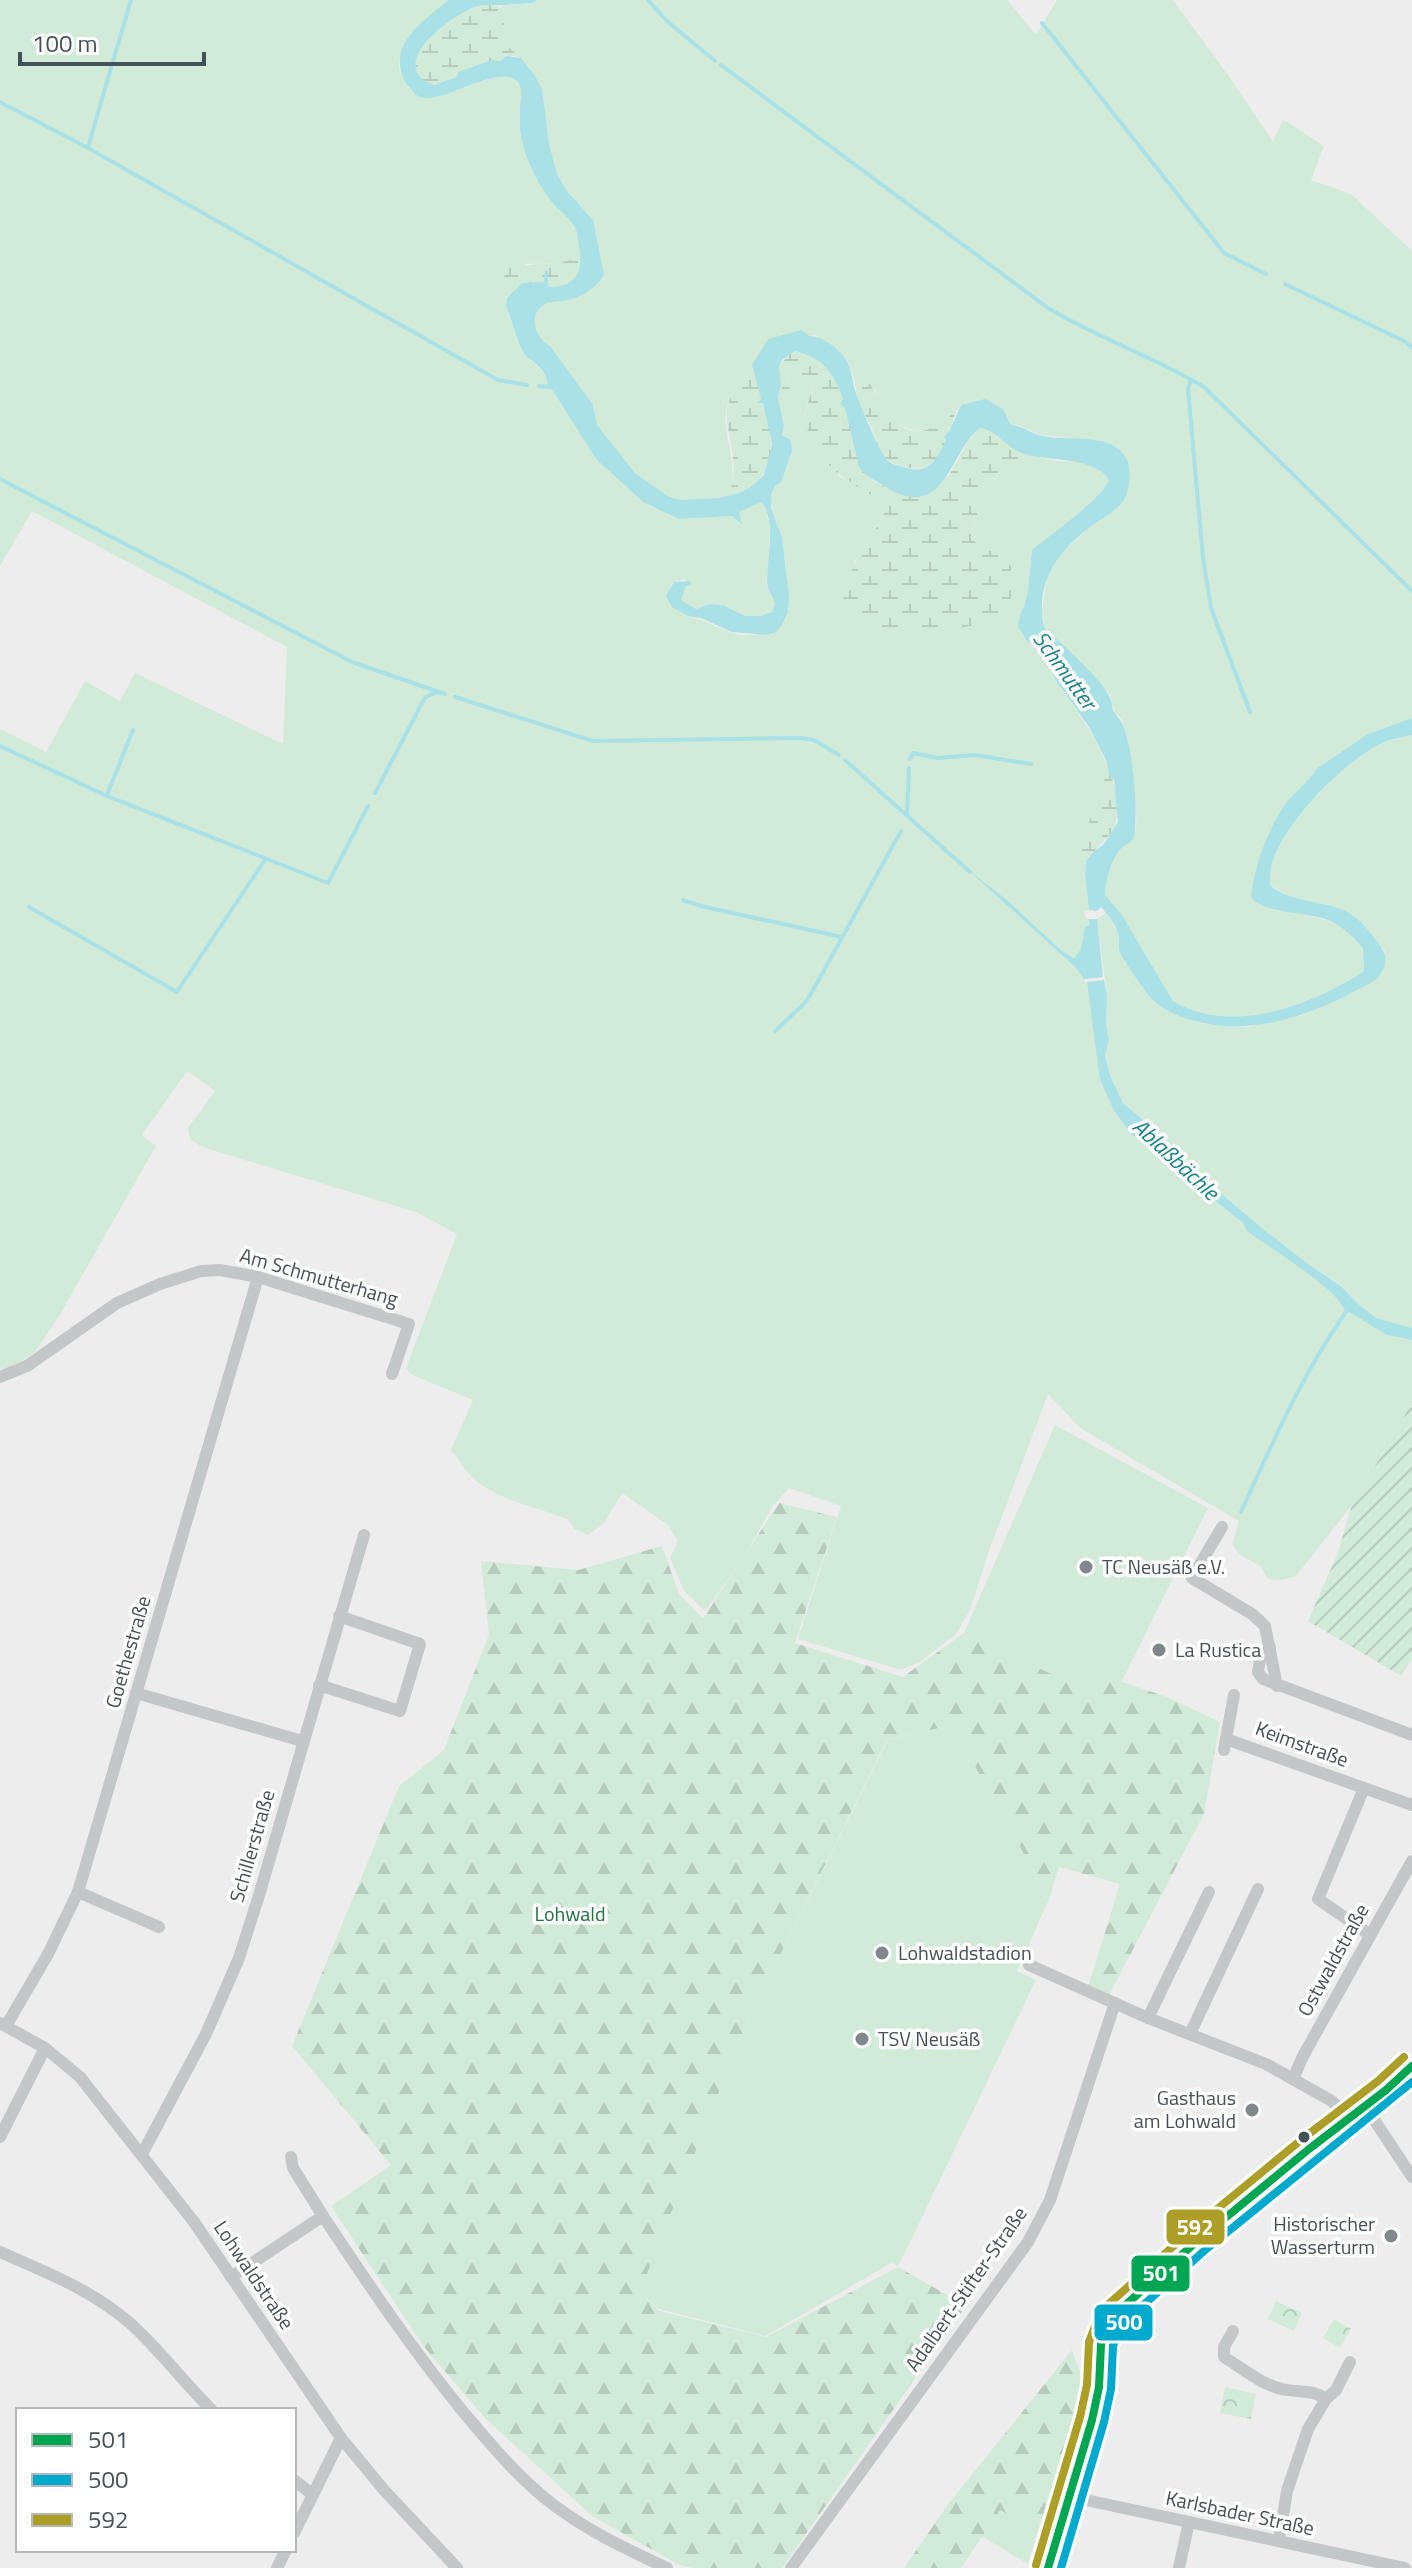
<svg xmlns="http://www.w3.org/2000/svg" width="1412" height="2568" font-family="'Titillium Web',sans-serif">
<style>
.grass{fill:#d2ebd9}
.forest{fill:url(#forest-firs)}
.wetland{fill:url(#wetland-marsh)}
.park{fill:url(#park-crowns)}
.garden{fill:url(#garden-furrows)}
.water{fill:#a9e1e7}
.lines{fill:none;stroke-linecap:round;stroke-linejoin:round}
.stream{stroke:#a9e1e7;stroke-width:4}
.minor{stroke:#c4c7c8;stroke-width:12}
.bus-1-casing{stroke:#fff;stroke-width:14}
.bus-2-casing{stroke:#fff;stroke-width:14}
.bus-3-casing{stroke:#fff;stroke-width:14}
.bus-1{stroke:#00a651;stroke-width:8}
.bus-2{stroke:#00a9ce;stroke-width:8}
.bus-3{stroke:#ac9e27;stroke-width:8}
.poi-dot{fill:#80888c;stroke:#fff;stroke-width:3}
.bus-dot{fill:#465157;stroke:#fff;stroke-width:3}
.labels{text-anchor:middle;stroke-width:7;stroke-linejoin:round;paint-order:stroke}
.street-label{font-size:20px;fill:#465157;stroke:#fff}
.poi-label{font-size:20px;fill:#465157;stroke:#fff;text-anchor:start}
.park-label{font-size:20px;fill:#1d723d;stroke:#fff}
.water-label{font-size:22px;font-style:italic;fill:#16828b;stroke:#fff}
.line-badge{stroke:#fff;stroke-width:3}
.badge-label{font-size:22px;text-anchor:middle;font-weight:bold;fill:#fff}
</style>
<defs>
<pattern id="forest-firs" width="22" height="20" patternUnits="userSpaceOnUse" patternTransform="scale(2)"><rect width="22" height="20" fill="#d2ebd9"/><path d="M5 1l3.5 6h-7zM16 11l3.5 6h-7z" fill="#b6cbbc"/></pattern>
<pattern id="wetland-marsh" width="20" height="14" patternUnits="userSpaceOnUse" patternTransform="scale(2)"><rect width="20" height="14" fill="#d2ebd9"/><path d="M1 5h8M5 5V1M11 12h8M15 12V8" fill="none" stroke="#b6cbbc"/></pattern>
<pattern id="park-crowns" width="20" height="18" patternUnits="userSpaceOnUse" patternTransform="scale(2)"><rect width="20" height="18" fill="#d2ebd9"/><path d="M2 6a3 3 0 1 1 6 0M12 15a3 3 0 1 1 6 0" fill="none" stroke="#b6cbbc"/></pattern>
<pattern id="garden-furrows" width="10" height="10" patternUnits="userSpaceOnUse" patternTransform="scale(2)"><rect width="10" height="10" fill="#d2ebd9"/><path d="M-1 1l2-2M0 10L10 0M9 11l2-2" fill="none" stroke="#b6cbbc"/></pattern>
</defs>
<rect width="100%" height="100%" fill="#ededed"/>
<g class="grass">
<path d="M0 0H448C433 14 403 40 399 62 398 70 403 78 407 85 431 119 494 61 517 81 528 91 516 111 519 123 522 142 539 173 546 192 554 206 569 214 575 229 579 237 579 247 582 255L576 252 572 260 558 263 526 264 503 296 507 298 506 306C512 320 515 343 526 355 536 366 547 371 548 387L553 391 596 459 643 502 679 519 732 516 738 519 740 523 739 512 762 502C776 527 767 554 767 581 767 590 774 596 775 605L772 612 760 616H745L723 605 710 604 696 609 681 600 685 579 674 582 670 587 688 616C709 620 728 637 750 635 761 635 772 629 782 625 784 622 787 618 788 614 791 604 784 553 782 539 780 527 772 516 771 504 769 483 795 468 791 440L782 435 784 426 778 397 787 400 790 393 788 371 796 368 812 388 804 415 839 476 883 501 887 508 867 545 853 563 984 552 971 538C978 507 987 473 1019 462L1020 453C1031 455 1042 458 1053 460 1073 463 1097 460 1109 480 1101 500 1051 535 1032 550 1029 568 1030 588 1024 605 1022 614 1016 619 1020 629 1025 644 1040 648 1048 660 1053 667 1053 675 1058 682 1076 713 1100 738 1109 774L1106 776 1082 841 1080 858 1086 861 1085 874 1089 910H1084L1086 918 1089 919V926L1085 927 1081 949 1076 958 1061 950 975 876 1076 968 1084 979V982H1087L1101 1082 1114 1111 1132 1135 1243 1223 1247 1231C1268 1246 1337 1289 1345 1309L1387 1335 1412 1340V1403L1352 1505 1296 1576 1282 1580 1268 1579 1260 1566 1240 1555 1232 1544 1239 1521 1080 1428 1048 1394 989 1551 970 1610 956 1634 920 1662 901 1670 798 1639 841 1506 789 1488 772 1507 744 1557 705 1611 684 1591 670 1558 678 1541 668 1525 622 1493 604 1523 588 1535 574 1529 569 1520C540 1508 505 1502 480 1484 468 1475 460 1462 451 1450L473 1400 412 1375 406 1368 457 1234 416 1212 202 1147 190 1139 188 1128 215 1091 187 1071 142 1135 156 1146 58 1318 35 1352 13 1368 0 1369V729L46 752 85 681 120 701 135 673 283 744 287 647 32 511 0 566Z"/>
<path d="M537 0H1007L1036 35 1057 0H1173L1228 75 1273 142 1283 119 1324 146 1311 180 1351 194 1412 251V718L1368 734 1316 769C1307 786 1289 797 1280 813 1267 835 1262 860 1252 884L1279 911H1291L1329 921 1340 926 1363 948 1364 971C1313 1005 1231 1036 1173 1001L1122 915 1105 895C1106 879 1110 863 1119 851 1123 845 1129 844 1134 838L1137 822 1134 800 1135 787 1126 731 1121 718 1115 713 1110 695 1080 661 1044 627 1042 610 1047 576 1052 568 1066 549 1089 528 1120 506 1125 497 1129 475 1128 462 1102 441 1040 435 1020 426 1011 425 1007 415 961 405C940 434 907 442 885 409 880 402 878 393 873 387 869 383 863 379 858 375L854 378 847 360 816 335 768 339C763 348 758 357 752 366 736 386 724 398 726 426 728 448 736 466 731 488L739 493 718 498 696 501 680 500 668 496 635 473 597 425 593 405 542 341 535 327 534 317 539 307 551 302 578 297 593 289V220L566 190 557 173 549 144 541 89 521 58 514 56 515 52 505 45 501 29 504 10 499 6 534 3Z"/>
<path d="M1412 735V1328L1376 1318 1357 1303 1341 1285 1308 1264 1267 1232 1163 1145 1148 1124 1123 1103 1110 1075 1105 1056 1109 1039 1106 1025 1107 995 1097 919 1106 913 1119 934 1118 949 1150 997 1167 1010 1203 1024 1250 1027 1304 1015 1376 979 1385 951 1353 915 1304 902 1287 895 1271 885C1259 843 1350 754 1387 741 1395 738 1404 737 1412 735Z"/>
<polygon points="1055,1425 1208,1508 1121,1683 1096,1695 964,1633"/>
<polygon points="952,1725 1049,1899 1017,1971 1036,1980 898,2267 893,2262 765,2336 659,2309 639,2291 749,2017 888,1740"/>
<polygon points="1000,2510 1038,2530 1028,2564 981,2536"/>
</g>
<g class="forest">
<polygon points="779,1503 837,1517 795,1643 903,1677 964,1633 1096,1695 1111,1678 1167,1697 1220,1722 1204,1814 1109,1995 1087,1990 1120,1884 1059,1867 1049,1899 952,1725 887,1740 749,2017 640,2291 659,2311 766,2337 898,2267 966,2306 782,2568 692,2568 678,2564 592,2516 485,2418 424,2347 331,2206 391,2165 292,2046 399,1786 444,1750 489,1634 481,1561 578,1570 662,1546 679,1594 703,1618"/>
<polygon points="1072,2350 1082,2378 1081,2396 1038,2530 1000,2510 961,2568 904,2568 949,2503"/>
</g>
<g class="wetland">
<path d="M485 4C497 6 502 6 508 17L501 29 505 45 515 52 514 56H506L500 61 458 72 457 77C450 80 441 86 433 85 419 83 412 70 417 57 427 32 460 10 485 4Z"/>
<path d="M576 252 582 255 579 275 565 286 550 287 548 285V272L545 271 544 282 519 286 507 298 499 290 507 269C529 263 550 265 572 260Z"/>
<path d="M795 351C809 355 825 362 834 374 846 392 854 444 859 467 872 485 900 495 921 496L948 477 969 440 980 428 987 429 1020 453 1019 462C987 473 978 507 971 537L984 552 996 550 1011 566V602L999 619C941 633 891 647 843 602 848 560 872 544 886 508L883 501C848 483 811 461 805 418 804 409 811 397 812 388L796 368 788 372 790 393 787 401 778 397 781 385 779 367 788 355Z"/>
<path d="M752 365C753 374 757 380 759 389 770 429 786 471 739 493L731 488C743 433 703 420 752 365Z"/>
<path d="M858 375H863C893 412 902 459 956 411 949 434 940 475 910 468 902 467 892 464 886 459 877 451 876 436 870 425 863 412 855 394 854 378Z"/>
<path d="M1109 774C1115 781 1113 783 1115 792 1122 836 1110 830 1086 861L1080 858 1082 841 1106 775Z"/>
</g>
<g class="park">
<polygon points="1276,2301 1302,2313 1294,2331 1268,2319"/>
<polygon points="1334,2319 1351,2329 1340,2348 1323,2338"/>
<polygon points="1225,2387 1256,2394 1251,2419 1220,2413"/>
</g>
<polygon class="garden" points="1412,1403 1412,1659 1401,1676 1308,1621 1337,1555 1352,1505"/>
<g class="water">
<path d="M448 0H537L534 3C524 3 513 5 503 5 494 6 486 4 478 6 453 13 382 66 434 85L457 77 458 72 492 60 500 61 506 56 521 58 535 76 542 89 549 144 557 173 566 190 593 220 604 275C595 290 579 299 562 301 555 302 550 301 544 305 527 315 536 339 550 346L593 405 597 425 635 473 668 496 680 500 718 498 739 493 749 488 764 475 772 444 763 403H757L761 399 752 365 768 339 802 330 809 336C820 335 838 348 845 358 851 367 852 377 854 387 857 398 880 454 888 461 893 465 904 467 911 469 931 473 939 455 946 440L944 437 950 430 961 405 985 399 1003 409 1011 425C1022 426 1029 432 1039 435 1065 443 1115 429 1128 462 1132 473 1129 494 1122 503 1114 512 1103 518 1093 525 1065 545 1040 574 1042 610 1042 614 1042 624 1045 628 1047 632 1054 637 1058 640 1071 653 1104 682 1110 698 1112 702 1112 706 1113 710 1117 717 1123 722 1125 730 1134 759 1138 809 1134 838 1130 844 1123 845 1119 851 1110 863 1106 880 1105 895L1122 915 1173 1001C1231 1036 1313 1005 1364 971L1363 948C1353 937 1342 926 1328 920 1306 911 1263 914 1251 897 1253 869 1269 825 1287 802 1296 791 1309 782 1316 769L1368 734 1412 718V735C1404 737 1395 738 1387 741 1350 754 1259 842 1271 886 1296 906 1332 899 1355 917 1363 923 1370 933 1376 940 1388 955 1389 964 1377 979 1320 1012 1256 1039 1191 1020 1176 1016 1160 1008 1149 996 1144 989 1121 957 1119 950 1118 948 1119 940 1119 938 1118 927 1108 915 1101 907L1097 911 1089 910 1085 874 1086 861 1094 851 1103 845 1118 822 1114 780 1109 774 1106 760 1089 727 1055 679 1051 662 1041 651 1026 640 1018 626 1020 614 1024 607 1028 589 1032 550C1050 535 1102 499 1109 480 1096 457 1048 461 1024 454 1007 449 997 430 980 428 950 450 946 521 889 489 879 482 866 478 859 467L845 408 840 404 843 399C833 371 824 359 795 351L782 360 779 367 781 385 778 397 784 426 782 435 791 440 792 451 781 482 775 486 771 496V508L782 537 789 597 788 613 782 625 776 632 767 635 732 632 701 618 688 616 672 607 666 596 674 582 690 581 691 584 686 586 681 600 696 609 710 604 723 605 745 616H760L772 612 775 605C774 596 767 590 767 581 767 554 777 526 762 502L739 512 742 524 732 516 679 519 643 502 596 459 553 391 548 387C546 363 528 363 522 350 515 336 512 320 506 306L507 298 522 283 544 282 545 270 548 271V285L550 287C576 287 584 271 579 248 578 242 578 235 576 230 571 218 560 212 552 202 543 191 533 173 528 160 521 142 518 125 520 106 521 98 523 89 518 82 502 63 445 101 425 98 418 98 414 93 410 88 404 82 401 75 400 66 397 37 429 17 448 0Z"/>
<polygon points="967,869 1008,901 1061,950 1074,958 1081,949 1085,926 1089,926 1089,919 1097,919 1103,977 1084,979 1076,968"/>
<path d="M1104 980 1107 995 1106 1025 1109 1039 1105 1056 1110 1075 1123 1103 1148 1124 1163 1145 1267 1232 1308 1264 1341 1286 1357 1303 1376 1318 1412 1328V1340L1387 1335 1344 1309C1337 1289 1267 1246 1247 1231L1243 1223 1132 1135 1114 1111 1101 1082 1099 1073 1087 982Z"/>
</g>
<g class="lines">
<g class="stream">
<polyline points="648,0 667,21 715,61"/>
<polyline points="1042,23 1224,253 1266,274"/>
<path d="M721 65 1048 308C1098 338 1154 357 1204 387L1412 591"/>
<polyline points="0,102 88,148 498,380 527,385"/>
<polyline points="88,147 131,0"/>
<polyline points="1285,284 1406,342 1412,348"/>
<polyline points="1191,379 1188,389 1203,558 1211,608 1250,712"/>
<polyline points="539,386 550,387"/>
<polyline points="0,479 352,662 445,694"/>
<polyline points="455,697 593,741 800,738 814,740 839,755"/>
<polyline points="0,746 107,796 328,883 368,806"/>
<polyline points="910,759 913,753 938,758 975,755 1031,764"/>
<polyline points="845,760 970,872"/>
<polyline points="375,793 422,703 426,697 437,692"/>
<polyline points="107,795 133,730"/>
<polyline points="907,815 909,768"/>
<polyline points="683,900 701,906 842,937"/>
<polyline points="29,907 177,992 265,860"/>
<polyline points="775,1031 805,1003 812,992 901,831"/>
<path d="M1241 1512C1273 1442 1303 1372 1348 1309"/>
</g>
<g class="minor">
<polyline points="0,1377 27,1366 117,1303 160,1284 201,1271 220,1270 258,1277 409,1324 392,1374"/>
<polyline points="1222,1527 1192,1578 1252,1614 1265,1626 1277,1686"/>
<polyline points="1270,1647 1260,1660 1258,1672 1263,1679 1412,1735"/>
<polyline points="319,1685 400,1711 420,1644 339,1616"/>
<polyline points="136,1693 302,1741"/>
<polyline points="1226,1739 1412,1805"/>
<polyline points="1224,1750 1234,1695"/>
<polyline points="1364,1788 1318,1899 1370,1935"/>
<polyline points="78,1892 159,1927"/>
<polyline points="1029,1965 1148,2018 1266,2064 1330,2100 1340,2108 1347,2119"/>
<polyline points="1148,2018 1209,1892"/>
<polyline points="0,2023 45,2048 80,2077 194,2222 341,2438 384,2490 457,2568"/>
<polyline points="6,2026 48,1954 78,1892 258,1277"/>
<polyline points="1190,2034 1258,1889"/>
<polyline points="1293,2079 1303,2056 1412,1861"/>
<polyline points="1365,2106 1412,2177"/>
<polyline points="0,2137 45,2048"/>
<polyline points="142,2154 206,2034 239,1958 260,1892 364,1535"/>
<polyline points="291,2157 293,2168 323,2216"/>
<path d="M0 2252C46 2272 92 2290 131 2324 160 2350 184 2383 212 2410"/>
<path d="M231 2277 323 2216C368 2284 413 2351 465 2414 493 2447 520 2480 555 2506 590 2532 628 2550 667 2568"/>
<path d="M1233 2331 1224 2347V2357C1242 2368 1262 2385 1282 2389 1299 2393 1312 2389 1326 2399"/>
<polyline points="294,2480 313,2495"/>
<polyline points="1067,2496 1405,2568"/>
<polyline points="294,2533 341,2438"/>
<polyline points="1279,2541 1287,2491 1308,2429 1326,2399 1336,2390 1350,2362"/>
<polyline points="277,2568 286,2550"/>
<polyline points="791,2568 1028,2242 1050,2200 1115,2003"/>
<polyline points="1048,2568 1092,2420 1099,2387 1101,2344 1111,2318 1196,2242 1309,2149 1386,2090 1412,2066"/>
<polyline points="1179,2568 1189,2522"/>
</g>
<g class="bus-1-casing">
<polyline id="bus-1" points="1048,2568 1092,2420 1099,2387 1101,2344 1111,2318 1196,2242 1309,2149 1386,2090 1412,2066"/>
</g>
<g class="bus-2-casing">
<polyline id="bus-2" points="1061,2568 1104,2422 1111,2389 1113,2346 1121,2325 1204,2251 1412,2082"/>
</g>
<g class="bus-3-casing">
<polyline id="bus-3" points="1036,2565 1080,2417 1087,2385 1089,2342 1101,2311 1188,2233 1301,2140 1378,2081 1404,2057"/>
</g>
<use href="#bus-1" class="bus-1"/>
<use href="#bus-2" class="bus-2"/>
<use href="#bus-3" class="bus-3"/>
</g>
<g class="poi-dot">
<circle cx="1086" cy="1567" r="8"/>
<circle cx="1159" cy="1650" r="8"/>
<circle cx="882" cy="1953" r="8"/>
<circle cx="862" cy="2039" r="8"/>
<circle cx="1252" cy="2110" r="8"/>
<circle cx="1391" cy="2236" r="8"/>
</g>
<circle class="bus-dot" cx="1304" cy="2137" r="7"/>
<g class="labels">
<g class="street-label">
<text transform="translate(319 1277) rotate(16)" y="7">Am Schmutterhang</text>
<text transform="translate(128 1652) rotate(-74)" y="7">Goethestraße</text>
<text transform="translate(1302 1744) rotate(20)" y="7">Keimstraße</text>
<text transform="translate(252 1846) rotate(-74)" y="7">Schillerstraße</text>
<text transform="translate(1333 1960) rotate(-61)" y="7">Ostwaldstraße</text>
<text transform="translate(254 2275) rotate(56)" y="7">Lohwaldstraße</text>
<text transform="translate(966 2289) rotate(-55)" y="7">Adalbert-Stifter-Straße</text>
<text transform="translate(1240 2513) rotate(12)" y="7">Karlsbader Straße</text>
</g>
<g class="poi-label">
<text x="1102" y="1574">TC Neusäß e.V.</text>
<text x="1175" y="1657">La Rustica</text>
<text x="898" y="1960">Lohwaldstadion</text>
<text x="878" y="2046">TSV Neusäß</text>
<text x="1236" y="2105" text-anchor="end">Gasthaus<tspan x="1236" dy="23">am Lohwald</tspan></text>
<text x="1375" y="2231" text-anchor="end">Historischer<tspan x="1375" dy="23">Wasserturm</tspan></text>
</g>
<g class="park-label">
<text x="570" y="1921">Lohwald</text>
</g>
<g class="water-label">
<text transform="translate(1065 670) rotate(54)" y="8">Schmutter</text>
<text transform="translate(1176 1159) rotate(43)" y="8">Ablaßbächle</text>
</g>
</g>
<g class="line-badge">
<rect x="1165" y="2208" width="61" height="38" rx="8" fill="#ac9e27"/>
<rect x="1130" y="2254" width="61" height="39" rx="8" fill="#00a651"/>
<rect x="1093" y="2303" width="61" height="39" rx="8" fill="#00a9ce"/>
</g>
<g class="badge-label">
<text x="1195" y="2235">592</text>
<text x="1161" y="2281">501</text>
<text x="1124" y="2330">500</text>
</g>
<rect x="16" y="2408" width="280" height="144" fill="#ffffff" stroke="#b5b9bc" stroke-width="2"/>
<rect x="32" y="2434" width="40" height="12" fill="#00a651" stroke="#b5b9bc" stroke-width="2"/>
<text x="88" y="2448" font-size="24" fill="#465157">501</text>
<rect x="32" y="2474" width="40" height="12" fill="#00a9ce" stroke="#b5b9bc" stroke-width="2"/>
<text x="88" y="2488" font-size="24" fill="#465157">500</text>
<rect x="32" y="2514" width="40" height="12" fill="#ac9e27" stroke="#b5b9bc" stroke-width="2"/>
<text x="88" y="2528" font-size="24" fill="#465157">592</text>
<path d="M20 52v12h184v-12" fill="none" stroke="#465157" stroke-width="4"/>
<text x="32" y="52" font-size="24" fill="#465157" stroke="#ffffff" stroke-width="6" paint-order="stroke">100 m</text>
</svg>
